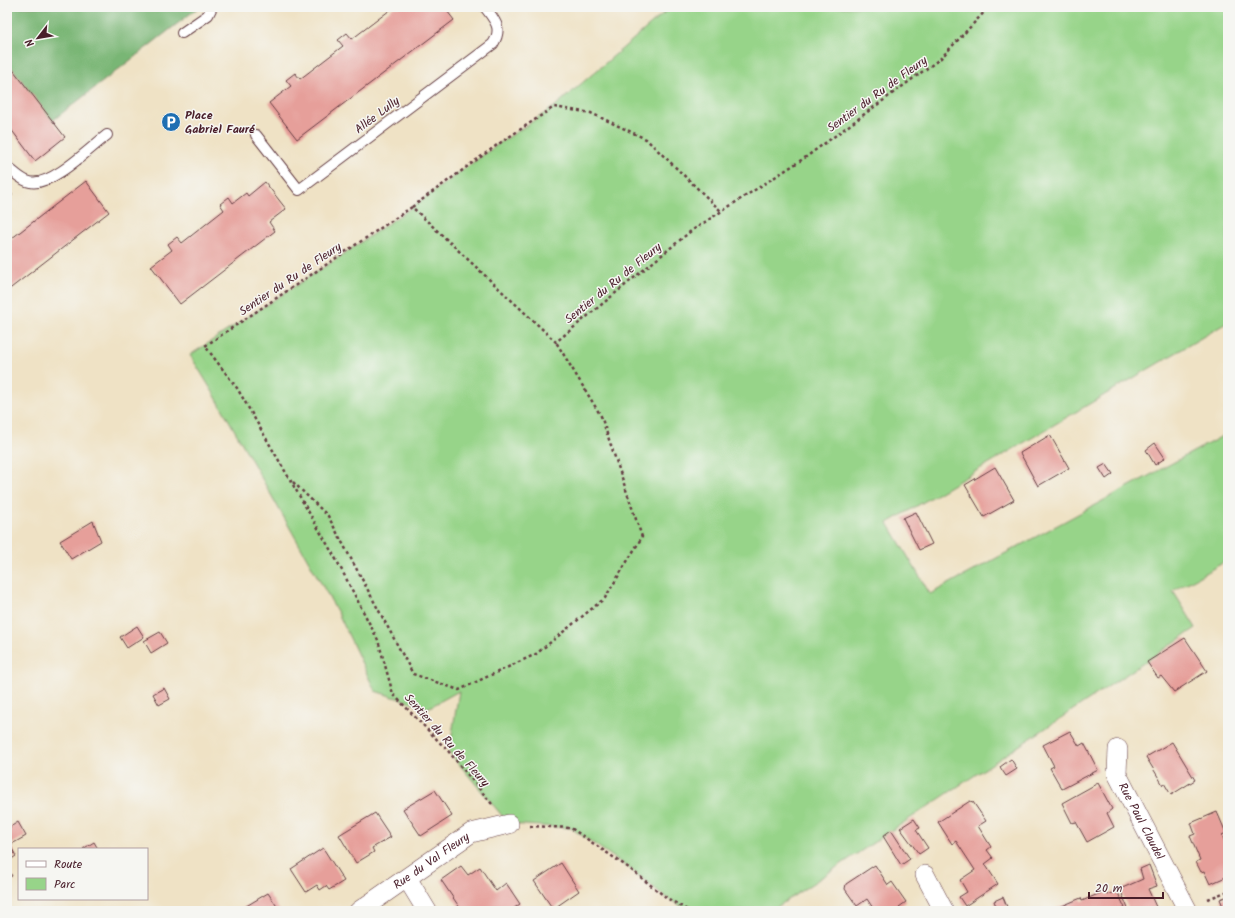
<svg xmlns="http://www.w3.org/2000/svg" width="1235" height="918" font-family="Kalam,sans-serif">
<style>
.green{fill:#97d489;stroke:#707a5a}
.forest{fill:#79b675;stroke:#626a50}
.building{fill:#e69f9a}
.lines{fill:none;stroke-linecap:round;stroke-linejoin:round}
.service-casing{stroke:#633c42;stroke-width:12}
.minor-casing{stroke:#633c42;stroke-width:20}
.path{stroke:#633c42;stroke-width:2.5;stroke-dasharray:3 3;stroke-linecap:butt}
.service{stroke:#fff;stroke-width:10}
.minor{stroke:#fff;stroke-width:19}
.labels{text-anchor:middle;stroke-width:3;stroke-linejoin:round;paint-order:stroke}
.street-label{font-size:12px;fill:#4a1f2b;stroke:#f6f6f2}
.poi-label{font-size:12px;font-weight:bold;fill:#4a1f2b;stroke:#f6f6f2;text-anchor:start}
</style>
<rect width="100%" height="100%" fill="#f6f6f2"/>
<filter id="ink" filterUnits="userSpaceOnUse"><feTurbulence type="fractalNoise" baseFrequency=".025" numOctaves="2"/><feDisplacementMap in="SourceGraphic" scale="8" xChannelSelector="R" yChannelSelector="G"/><feConvolveMatrix kernelMatrix="1 2 1 2 8 2 1 2 1" color-interpolation-filters="sRGB"/></filter>
<filter id="wash" filterUnits="userSpaceOnUse"><feTurbulence type="fractalNoise" baseFrequency=".012" numOctaves="4" result="noise"/><feDisplacementMap in="SourceGraphic" scale="16" xChannelSelector="R" yChannelSelector="G"/><feGaussianBlur stdDeviation="0.9" result="paint"/><feColorMatrix in="noise" values="0 0 0 0 0 0 0 0 0 0 0 0 0 0 0 0 0 1.4 0 .05"/><feComposite in="paint" operator="in"/></filter>
<g filter="url(#wash)">
<rect width="100%" height="100%" fill="#efe2c5"/>
<polygon class="green" points="671,7 1228,7 1228,322 888,523 930,594 1228,433 1228,560 1173,591 1196,628 771,911 689,911 667,898 629,868 571,828 509,824 449,752 459,691 428,708 375,691 338,613 214,394 190,355 335,260 412,207 497,145 554,107"/>
<polygon class="forest" points="7,7 199,7 52,121 7,62"/>
<g id="blocks">
<g class="building">
<polygon points="394,7 444,7 454,20 297,139 269,103 291,86 286,80 295,73 300,79 343,46 338,40 347,33 352,39"/>
<polygon points="7,62 65,137 35,161 7,124"/>
<polygon points="86,181 109,212 7,291 7,242"/>
<polygon points="265,182 286,209 269,222 275,231 180,304 151,266 172,250 168,244 177,237 182,243 224,210 220,204 229,197 233,203 246,193 248,196"/>
<polygon points="1050,435 1069,468 1038,486 1020,453"/>
<polygon points="1155,443 1165,458 1155,465 1146,450"/>
<polygon points="1106,464 1113,474 1106,479 1099,468"/>
<polygon points="995,467 1014,500 984,517 965,485"/>
<polygon points="916,512 932,544 919,550 903,518"/>
<polygon points="93,521 101,541 71,559 60,541"/>
<polygon points="137,626 144,637 127,648 120,637"/>
<polygon points="160,632 167,643 151,653 144,641"/>
<polygon points="1185,638 1207,671 1174,692 1161,676 1158,678 1147,662"/>
<polygon points="164,688 170,699 159,705 153,694"/>
<polygon points="1070,731 1079,746 1084,743 1098,770 1062,789 1050,768 1054,766 1043,745"/>
<polygon points="1172,742 1195,780 1171,795 1164,783 1163,785 1146,757"/>
<polygon points="1011,759 1017,769 1006,776 1000,767"/>
<polygon points="1098,783 1112,809 1107,813 1114,827 1087,842 1076,822 1072,823 1062,803"/>
<polygon points="435,790 452,816 421,836 403,809"/>
<polygon points="970,801 973,802 986,821 978,826 991,847 987,850 993,858 985,864 998,884 965,906 959,897 967,892 960,880 975,870 956,841 952,844 938,822"/>
<polygon points="1217,812 1226,833 1222,835 1228,849 1228,876 1210,884 1204,871 1201,872 1196,862 1200,860 1190,836 1195,834 1191,823"/>
<polygon points="375,813 391,837 372,848 374,852 356,863 339,835"/>
<polygon points="914,819 920,828 916,830 928,848 919,854 900,828"/>
<polygon points="18,822 26,836 10,845 16,856 7,862 7,829"/>
<polygon points="891,830 910,859 901,865 883,836"/>
<polygon points="94,842 98,849 83,849"/>
<polygon points="323,848 344,881 329,890 326,886 320,890 317,885 306,892 291,869"/>
<polygon points="561,863 579,891 553,909 534,881"/>
<polygon points="875,865 888,885 892,882 906,902 899,907 902,911 875,911 867,899 857,906 845,889 846,884"/>
<polygon points="1149,865 1157,886 1148,889 1156,907 1147,911 1129,911 1120,889 1143,879 1140,869"/>
<polygon points="461,866 468,875 480,867 496,891 506,883 520,904 510,911 462,911 441,880"/>
<polygon points="7,867 12,876 7,878"/>
<polygon points="1105,891 1107,895 1117,891 1125,908 1117,911 1050,911 1081,898 1082,901"/>
<polygon points="268,893 280,911 238,911"/>
<polygon points="1228,896 1228,911 1225,911 1220,899"/>
<polygon points="1003,897 1007,907 998,911 994,901"/>
</g>
</g>
</g>
<g filter="url(#ink)">
<use href="#blocks" fill-opacity="0" stroke="#633c42" stroke-width="1"/>
<g class="lines">
<g class="service-casing">
<g id="service">
<polyline points="182,33 208,15 212,7"/>
<path d="M256 135 299 190 493 44C503 28 495 21 485 7"/>
<path d="M7 167C14 172 22 181 30 182 51 187 90 148 107 135"/>
</g>
</g>
<g class="minor-casing">
<g id="minor">
<path id="s1" d="M1118 749 1117 774 1188 911"/>
<polyline points="925,875 944,911"/>
<polyline points="407,878 427,911"/>
<path id="s2" d="M359 911 471 833 509 824"/>
</g>
</g>
<g class="path">
<polyline points="7,199 12,194"/>
<polyline points="412,207 497,145 554,107 591,113 646,139 721,211"/>
<polyline points="293,482 328,516 413,674 459,690 536,654 605,598 642,537 601,416 556,342"/>
<polyline points="492,804 449,752 393,694 378,640 337,561 237,388 205,346 412,207 556,342 691,231 806,157 941,58 989,7"/>
<polyline points="530,826 571,828 629,868 667,898 689,911"/>
<polyline points="1208,899 1228,891"/>
</g>
<use href="#service" class="service"/>
<use href="#minor" class="minor"/>
</g>
</g>
<defs>
<g id="parking-disc" transform="scale(1)"><circle r="9.5" fill="#1f6fb2" stroke="#f6f6f2"/><path d="M-3.5-5.5H1a3.5 3.5 0 0 1 0 7H-1V5.5H-3.5ZM-1-3.4V-.6H.8a1.4 1.4 0 0 0 0-2.8Z" fill="#fff"/></g>
</defs>
<g fill-rule="evenodd">
<use href="#parking-disc" x="171" y="122"/>
</g>
<g class="labels">
<g class="street-label">
<text transform="translate(877 94) rotate(-36)" y="4">Sentier du Ru de Fleury</text>
<text transform="translate(377 115) rotate(-37)" y="4">Allée Lully</text>
<text transform="translate(290 279) rotate(-34)" y="4">Sentier du Ru de Fleury</text>
<text transform="translate(613 283) rotate(-39)" y="4">Sentier du Ru de Fleury</text>
<text transform="translate(447 740) rotate(48)" y="4">Sentier du Ru de Fleury</text>
<text dy="4" stroke="none"><textPath href="#s1" startOffset="78">Rue Paul Claudel</textPath></text>
<text dy="4" stroke="none"><textPath href="#s2" startOffset="88">Rue du Val Fleury</textPath></text>
</g>
<g class="poi-label">
<text x="185" y="119">Place<tspan x="185" dy="14">Gabriel Fauré</tspan></text>
</g>
</g>
<rect width="1235" height="918" fill="none" stroke="#f6f6f2" stroke-width="24"/>
<rect x="18" y="848" width="130" height="52" fill="#f6f6f2" stroke="#b1a0a2"/>
<rect x="26" y="861" width="20" height="6" fill="#ffffff" stroke="#b1a0a2"/>
<text x="54" y="868" font-size="12" fill="#4a1f2b">Route</text>
<rect x="26" y="878" width="20" height="12" fill="#97d489" stroke="#b1a0a2"/>
<text x="54" y="888" font-size="12" fill="#4a1f2b">Parc</text>
<g transform="translate(38 38) rotate(239)" stroke="#f6f6f2" stroke-width="3" paint-order="stroke">
<path d="M0-3L7 15L0 10L-7 15Z" fill="#4a1f2b"/>
<text y="-6" font-size="11" font-weight="bold" text-anchor="middle" fill="#4a1f2b">N</text>
</g>
<path d="M1089 892v6h74v-6" fill="none" stroke="#4a1f2b" stroke-width="2"/>
<text x="1095" y="892" font-size="12" fill="#4a1f2b" stroke="#f6f6f2" stroke-width="3" paint-order="stroke">20 m</text>
</svg>
